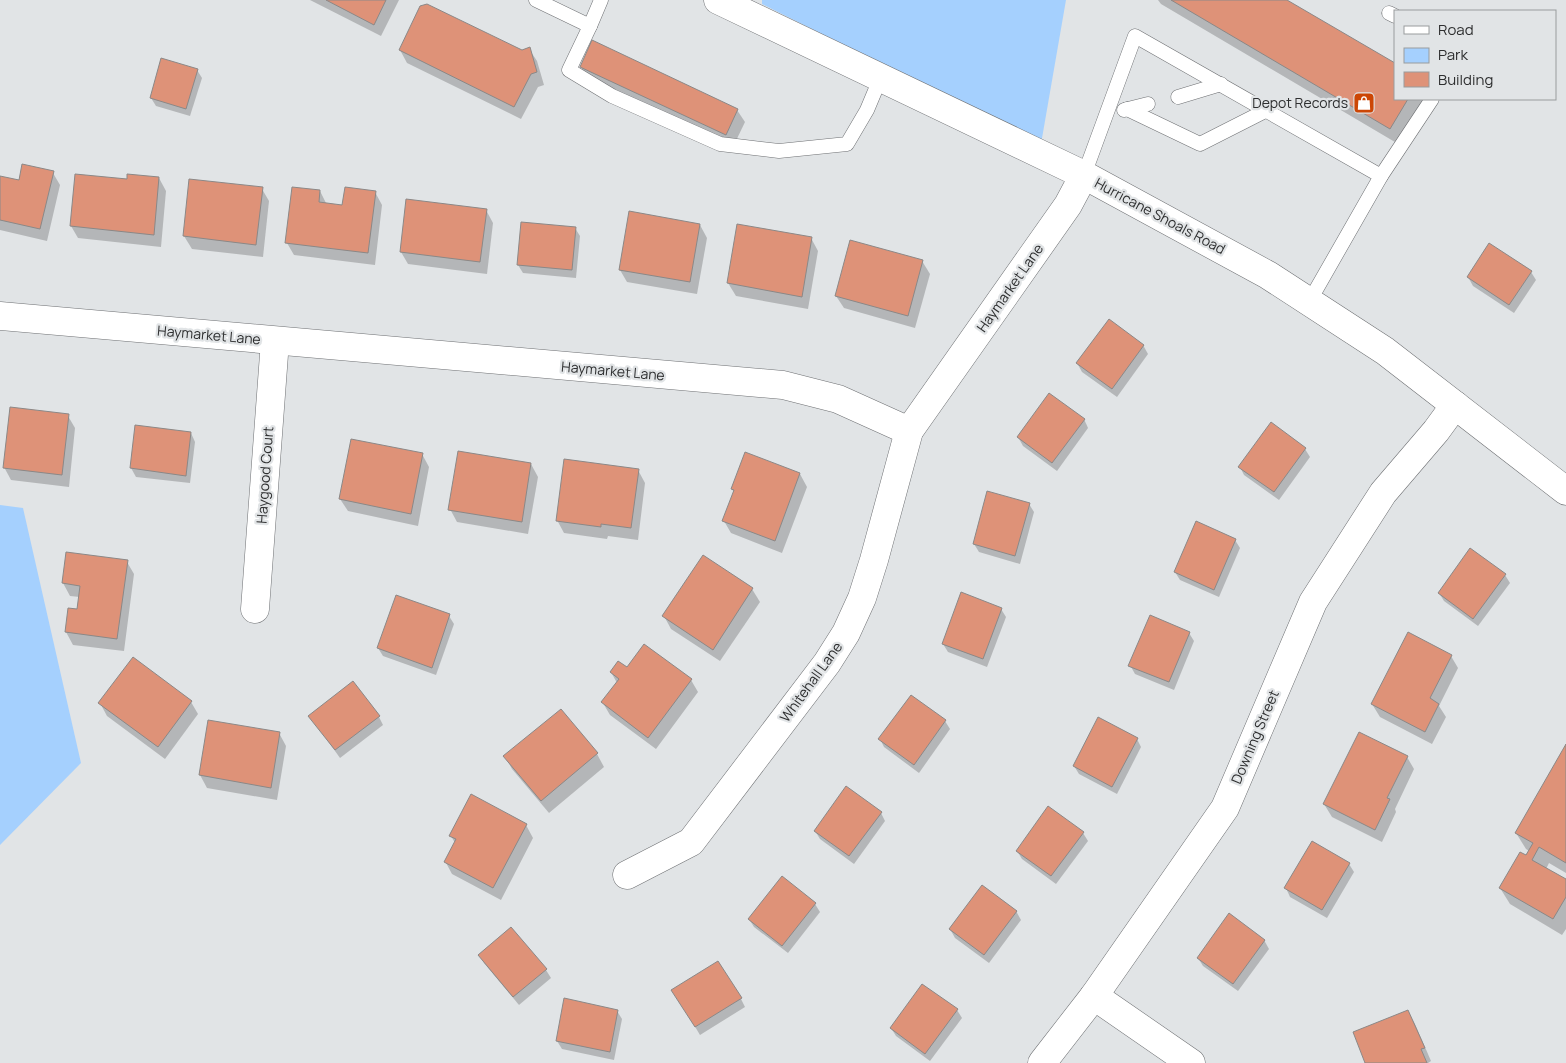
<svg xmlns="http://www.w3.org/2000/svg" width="1566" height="1063" font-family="Manrope,sans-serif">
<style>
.green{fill:#a5d0fe}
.shadow{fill:#0003}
.building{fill:#de9278;stroke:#8b8887}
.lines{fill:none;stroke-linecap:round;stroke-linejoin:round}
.lane-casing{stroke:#6e7073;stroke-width:15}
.street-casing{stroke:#6e7073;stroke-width:29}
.secondary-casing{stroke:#6e7073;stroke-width:29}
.lane{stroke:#fff;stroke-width:14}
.street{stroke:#fff;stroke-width:28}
.secondary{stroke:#fff;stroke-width:28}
.labels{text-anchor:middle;stroke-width:4.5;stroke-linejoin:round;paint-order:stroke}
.poi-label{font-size:14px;fill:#2e2f30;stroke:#e1e4e6;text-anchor:end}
.street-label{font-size:14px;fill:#2e2f30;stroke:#e1e4e6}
</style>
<rect width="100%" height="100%" fill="#e1e4e6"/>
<g class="green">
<polygon points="762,0 1066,0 1041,144 762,4"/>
<polygon points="0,505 23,508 81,763 0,845"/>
</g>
<g class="shadow">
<polygon points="310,0 399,0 381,36"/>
<polygon points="1158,0 1285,0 1395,99 1427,99 1400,145 1161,4"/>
<polygon points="529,49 537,61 544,85 538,87 521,119 407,63 400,50 522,51"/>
<polygon points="581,67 737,110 745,122 733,147 588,79"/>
<polygon points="197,70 202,78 190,116 156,106 151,98"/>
<polygon points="53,173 60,185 47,241 0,230 0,177 20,182"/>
<polygon points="159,178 166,191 161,247 78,238 71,226 128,180"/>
<polygon points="262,189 269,201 263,257 192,249 184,236"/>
<polygon points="320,191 327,205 343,207 375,192 382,205 375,265 294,255 287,243"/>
<polygon points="486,210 493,223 487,274 408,264 401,252"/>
<polygon points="700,225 707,238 697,294 627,282 620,270"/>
<polygon points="575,228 580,236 576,278 523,273 518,265"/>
<polygon points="811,238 818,251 808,309 736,296 728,283"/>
<polygon points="922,261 930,274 915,328 844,308 836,296"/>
<polygon points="1531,272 1536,280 1514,313 1473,286 1468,277"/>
<polygon points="1143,345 1148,354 1117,397 1082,372 1077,363"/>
<polygon points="68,416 75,428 69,487 11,480 4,467"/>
<polygon points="1084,419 1088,428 1057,471 1023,446 1018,437"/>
<polygon points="137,426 191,433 195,442 190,483 136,477 131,468"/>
<polygon points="1305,449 1310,457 1279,500 1244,475 1240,467"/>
<polygon points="746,453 800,474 807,487 782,553 731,533 724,521 734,493 732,489"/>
<polygon points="422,454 429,467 418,526 348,511 340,499"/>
<polygon points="531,464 538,477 528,534 457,522 450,509"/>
<polygon points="638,470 645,483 638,540 608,536 607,539 564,533 557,520"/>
<polygon points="1029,504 1034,512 1020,564 979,552 974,544"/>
<polygon points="1235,540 1240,548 1219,597 1180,580 1175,572"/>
<polygon points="127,562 134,574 124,651 73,645 66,632 78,610 80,597 70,596 63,583"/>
<polygon points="1505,575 1510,583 1478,626 1444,601 1439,593"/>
<polygon points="752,589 760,602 720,661 671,629 664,616"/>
<polygon points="1001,609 1006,617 987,667 948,652 943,644"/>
<polygon points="449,616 454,624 436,675 383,656 378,648"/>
<polygon points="1189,633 1194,641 1174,690 1135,674 1130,665"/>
<polygon points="1451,656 1458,668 1439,706 1446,717 1432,744 1380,717 1372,704"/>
<polygon points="627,669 691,680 698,692 656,749 610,715 603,703 617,683 611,672"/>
<polygon points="911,697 945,721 950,729 919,773 884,747 880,739"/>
<polygon points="191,702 198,714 165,759 107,716 100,703"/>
<polygon points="560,711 597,754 604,767 549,813 512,769 505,756"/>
<polygon points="310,716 379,717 383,725 340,758"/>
<polygon points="279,733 286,746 277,800 207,788 200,775"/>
<polygon points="1137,739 1141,747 1117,794 1079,774 1074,766"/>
<polygon points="1566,747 1566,873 1549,863 1546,869 1566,880 1566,929 1562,935 1510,904 1500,888 1529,851 1526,849 1516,833"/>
<polygon points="1407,757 1414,769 1395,809 1396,812 1382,842 1332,817 1324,804"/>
<polygon points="881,813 885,821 854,864 820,839 815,831"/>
<polygon points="526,825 533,838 501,900 452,874 445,861 455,843 451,836"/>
<polygon points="1083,833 1088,841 1056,884 1022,859 1017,851"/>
<polygon points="1349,864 1354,872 1327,918 1290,897 1286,888"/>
<polygon points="782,877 815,904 820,912 788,953 754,927 749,919"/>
<polygon points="1016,911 1021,920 989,963 955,938 950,929"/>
<polygon points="511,928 546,970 551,978 519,1005 484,963 480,955"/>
<polygon points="1264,940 1269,949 1238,991 1203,966 1198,958"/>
<polygon points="678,998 741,999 745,1007 700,1035"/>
<polygon points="957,1010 962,1018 930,1061 896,1036 891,1028"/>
<polygon points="617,1011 622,1019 614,1060 562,1049 557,1041"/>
<polygon points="1408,1011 1415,1024 1431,1061 1428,1063 1367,1063"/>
</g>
<g class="building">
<polygon points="326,0 386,0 374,25"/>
<polygon points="1171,0 1287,0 1395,63 1395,99 1408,99 1390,129"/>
<polygon points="427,4 522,50 530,47 537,72 531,74 514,107 399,50 420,6"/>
<polygon points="592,40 738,109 726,135 580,67"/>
<polygon points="161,58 198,69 186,109 150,98"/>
<polygon points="22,164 54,171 40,229 0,220 0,176 19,180"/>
<polygon points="75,174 127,179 127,174 159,177 154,235 70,226"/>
<polygon points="189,179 263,187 256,245 183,236"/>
<polygon points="292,187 320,190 319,202 342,205 345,187 376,191 368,253 285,243"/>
<polygon points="406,199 487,209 480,262 400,252"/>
<polygon points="629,211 700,224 690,282 619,270"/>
<polygon points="521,222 576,227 572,270 517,265"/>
<polygon points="737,224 812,237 802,297 727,283"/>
<polygon points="850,240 923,260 908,316 835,296"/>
<polygon points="1489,243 1532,271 1509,305 1467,277"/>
<polygon points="1109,319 1144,345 1112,389 1076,363"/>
<polygon points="1049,393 1085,419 1052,463 1017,437"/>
<polygon points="10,407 69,414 62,475 3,468"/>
<polygon points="1271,422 1306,448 1274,492 1238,467"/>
<polygon points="135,425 191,432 186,476 130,468"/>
<polygon points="351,439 423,453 411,514 339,499"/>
<polygon points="458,451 531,463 522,522 448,510"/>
<polygon points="745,452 800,473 775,541 722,521 734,490 731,489"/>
<polygon points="564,459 639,469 631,528 601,524 601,527 556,521"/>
<polygon points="987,491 1030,503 1015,556 973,544"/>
<polygon points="1196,521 1236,539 1214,590 1174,572"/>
<polygon points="1470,548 1506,574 1473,619 1438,593"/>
<polygon points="66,552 128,560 117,639 65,632 68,608 77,609 80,586 62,583"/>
<polygon points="703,555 753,588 713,650 662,616"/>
<polygon points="961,592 1002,608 983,659 942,644"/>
<polygon points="396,595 450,614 432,668 377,648"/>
<polygon points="1150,615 1190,632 1169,682 1128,666"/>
<polygon points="1408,632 1452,655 1430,698 1439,704 1425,732 1371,704"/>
<polygon points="644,644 692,679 648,738 601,702 619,679 610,672 618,661 627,667"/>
<polygon points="133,657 192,701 158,747 98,703"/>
<polygon points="353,681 380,716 335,750 308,716"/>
<polygon points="911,695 946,720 914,765 878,739"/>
<polygon points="561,709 598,753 541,801 503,756"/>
<polygon points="1098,717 1138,738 1112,787 1073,766"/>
<polygon points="208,720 280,732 271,788 199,775"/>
<polygon points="1359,732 1408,756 1387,798 1390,799 1375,830 1323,804"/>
<polygon points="1566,744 1566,863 1539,847 1532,860 1566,879 1566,897 1553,919 1499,888 1520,852 1526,855 1533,843 1515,833"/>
<polygon points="846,786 882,812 849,856 814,831"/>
<polygon points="471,794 527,824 493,888 444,862 456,839 449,836"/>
<polygon points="1048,806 1084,832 1051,876 1016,851"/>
<polygon points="1312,841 1350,863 1322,910 1284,888"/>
<polygon points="782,876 816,903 782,946 748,919"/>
<polygon points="982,885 1017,911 984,955 949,929"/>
<polygon points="1229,913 1265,940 1233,984 1197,958"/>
<polygon points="511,927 547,969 513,997 478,955"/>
<polygon points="718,961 742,998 695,1027 671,990"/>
<polygon points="922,984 958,1009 925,1054 890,1028"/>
<polygon points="564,998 618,1010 610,1052 556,1041"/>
<polygon points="1408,1010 1425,1048 1421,1049 1427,1063 1365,1063 1353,1032"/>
</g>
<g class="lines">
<g class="lane-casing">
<g id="lane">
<polyline points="536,0 590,26 601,0"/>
<polyline points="1389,13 1395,16"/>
<polyline points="590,26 569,70 612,96 720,144 779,151 847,144 867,110 880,79"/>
<polyline points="1178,97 1221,84"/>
<polyline points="1127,109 1200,144 1267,110"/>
<polyline points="1124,110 1148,104"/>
<polyline points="1084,175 1135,36 1381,176 1309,302"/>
<polyline points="1381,176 1432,99"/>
</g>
</g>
<g class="street-casing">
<g id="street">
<polyline points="0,316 783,385 838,399 909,431"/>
<polyline points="255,609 275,341"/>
<polyline points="627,875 691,842 827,663 846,633 862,598 874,560 909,431 1068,205 1084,175"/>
<polyline points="1094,996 1191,1063"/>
<polyline points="1042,1063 1094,996 1225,808 1313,602 1383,493 1436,431 1455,405"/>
</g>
</g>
<g class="secondary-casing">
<polyline id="secondary" points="718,0 1084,175 1268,275 1385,351 1566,491"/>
</g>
<use href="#lane" class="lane"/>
<use href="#street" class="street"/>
<use href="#secondary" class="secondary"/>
</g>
<defs>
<g id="shop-square" transform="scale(1.125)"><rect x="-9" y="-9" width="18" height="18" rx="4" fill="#cc4605" stroke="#e1e4e6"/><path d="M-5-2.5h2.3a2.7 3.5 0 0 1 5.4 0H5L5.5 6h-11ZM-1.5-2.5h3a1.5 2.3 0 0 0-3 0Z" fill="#fff"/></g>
</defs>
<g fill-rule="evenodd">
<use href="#shop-square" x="1364" y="103"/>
</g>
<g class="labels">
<g class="poi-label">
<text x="1348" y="108">Depot Records</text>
</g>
<g class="street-label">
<text transform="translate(1160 216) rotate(28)" y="5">Hurricane Shoals Road</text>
<text transform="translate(1010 288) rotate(-55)" y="5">Haymarket Lane</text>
<text transform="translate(209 335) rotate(5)" y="5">Haymarket Lane</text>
<text transform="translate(613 371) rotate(5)" y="5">Haymarket Lane</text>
<text transform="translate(265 475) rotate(-86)" y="5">Haygood Court</text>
<text transform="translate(811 682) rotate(-54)" y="5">Whitehall Lane</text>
<text transform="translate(1255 737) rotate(-67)" y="5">Downing Street</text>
</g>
</g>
<rect x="1394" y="10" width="162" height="90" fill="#e1e4e6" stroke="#999c9d"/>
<rect x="1404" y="26" width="25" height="8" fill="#ffffff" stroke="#999c9d"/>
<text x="1438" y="35" font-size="15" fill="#2e2f30">Road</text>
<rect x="1404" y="48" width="25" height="15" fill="#a5d0fe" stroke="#999c9d"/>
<text x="1438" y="60" font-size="15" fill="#2e2f30">Park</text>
<rect x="1404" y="72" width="25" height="15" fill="#de9278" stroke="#999c9d"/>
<text x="1438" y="85" font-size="15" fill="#2e2f30">Building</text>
</svg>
